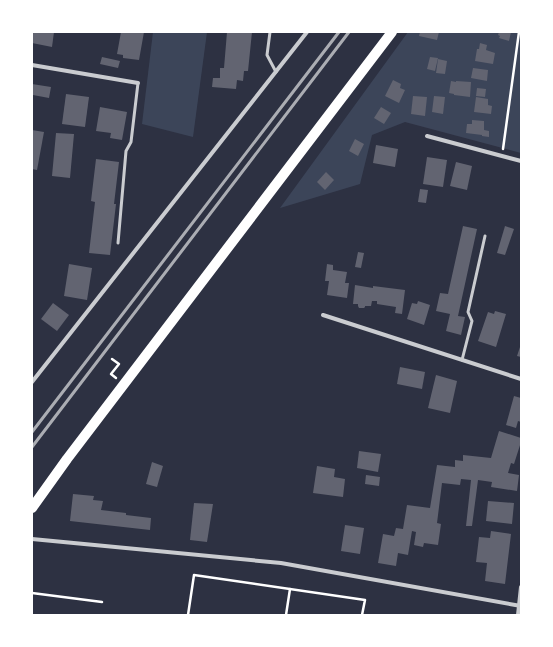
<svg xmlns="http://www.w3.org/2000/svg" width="553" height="647" font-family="Overpass,sans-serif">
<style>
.green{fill:#3c4559}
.building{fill:#626471}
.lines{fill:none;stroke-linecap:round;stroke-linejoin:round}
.path{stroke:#fff;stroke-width:2.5}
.service{stroke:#caccd0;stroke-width:3}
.minor{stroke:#caccd0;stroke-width:4}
.primary{stroke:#fff;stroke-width:10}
.rail{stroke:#abadb3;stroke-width:3}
</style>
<rect width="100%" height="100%" fill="#2d3142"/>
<g class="green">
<polygon points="153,32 207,32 193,137 142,124"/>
<polygon points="408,32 521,32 521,153 405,122 372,135 360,184 280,208"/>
</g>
<g class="building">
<polygon points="32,32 54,32 52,47 32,43"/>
<polygon points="121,32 144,32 139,60 123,58 123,55 117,54"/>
<polygon points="227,32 252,32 248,71 244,71 243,81 237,80 236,89 212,87 213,78 220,78 220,68 224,68"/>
<polygon points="420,32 439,32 437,40 419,36"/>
<polygon points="499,32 511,32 509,41 499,38 500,36 498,35"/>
<polygon points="480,43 487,45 486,50 495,53 493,64 475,61 477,49 479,49"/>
<polygon points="102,57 120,61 118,68 100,64"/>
<polygon points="430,57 438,58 435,71 427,69"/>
<polygon points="438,59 447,61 445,74 436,73"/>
<polygon points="473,68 488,70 487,81 471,78"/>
<polygon points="393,80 401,84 400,88 405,90 399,103 385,96"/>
<polygon points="451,81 456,82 456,81 471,82 470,97 454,95 454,94 449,93"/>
<polygon points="32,84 51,87 49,98 33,95 33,98 32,98"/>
<polygon points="477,88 486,89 485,97 476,96"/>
<polygon points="66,94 89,97 85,127 62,124"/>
<polygon points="413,96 427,97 425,116 411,114"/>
<polygon points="434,96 445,97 443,114 432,112"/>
<polygon points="476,97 488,99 488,105 492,106 491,114 474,112"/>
<polygon points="100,107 127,112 122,140 110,138 111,133 96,131"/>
<polygon points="381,107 391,113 384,124 374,118"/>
<polygon points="472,120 484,121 484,130 489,131 489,137 482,136 482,135 466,133 467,124 472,124"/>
<polygon points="32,130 44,132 37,170 32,169"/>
<polygon points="56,133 74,134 70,178 52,176"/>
<polygon points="355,139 364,144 358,156 349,151"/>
<polygon points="376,145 398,149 395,167 373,163"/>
<polygon points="427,157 447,160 443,187 423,184"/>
<polygon points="96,159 119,162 114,204 116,204 110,255 89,253 95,202 91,201"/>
<polygon points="456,162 472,166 467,190 450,186"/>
<polygon points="326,172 334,180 325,190 317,182"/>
<polygon points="420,189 428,190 426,203 418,202"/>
<polygon points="463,226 477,229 458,316 465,317 461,335 446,331 450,314 436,311 440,293 448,294"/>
<polygon points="505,226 514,229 505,255 497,253"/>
<polygon points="358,252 364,253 361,268 355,267"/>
<polygon points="69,264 92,268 87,300 64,296"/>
<polygon points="327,264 333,265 333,270 347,272 345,283 349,283 347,298 327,295 329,281 325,281"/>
<polygon points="355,285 373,288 373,286 405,290 402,314 395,313 396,307 377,304 377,301 372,301 371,306 365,306 365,307 364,308 359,308 358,306 358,304 353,304"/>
<polygon points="418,301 430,305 424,325 407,319 412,303 417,304"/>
<polygon points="53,303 69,315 57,331 41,319"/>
<polygon points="495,311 506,314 496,347 478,341 488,312 494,314"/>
<polygon points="521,344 521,357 517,356"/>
<polygon points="400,367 425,372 422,389 397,384"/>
<polygon points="436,375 457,381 450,413 428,408"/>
<polygon points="514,396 521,398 521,422 518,421 516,428 506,425"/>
<polygon points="499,431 521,438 521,442 514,464 511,463 508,473 519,475 517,491 491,487 492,482 478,480 472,526 466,526 471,480 461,479 460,485 442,483 437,523 441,524 438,545 424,543 423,547 414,545 416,532 412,531 408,555 398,553 396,566 378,563 383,534 394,536 396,528 403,529 407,505 430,508 437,465 455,467 455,460 463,461 463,455 491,458"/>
<polygon points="359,451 381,454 378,472 357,468"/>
<polygon points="152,462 163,466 157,487 146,484"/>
<polygon points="317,466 335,469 334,477 345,479 343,497 313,493"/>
<polygon points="366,475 380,477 379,486 365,484"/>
<polygon points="73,494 94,496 93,500 103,501 101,510 126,513 126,515 151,518 150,530 70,521"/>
<polygon points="488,501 514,503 512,524 486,521"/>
<polygon points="194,503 213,504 207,542 190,540"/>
<polygon points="345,525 364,528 360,554 341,551"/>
<polygon points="491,531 511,534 505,584 485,581 487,563 476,562 479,537 490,538"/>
</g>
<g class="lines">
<g class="path">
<polyline points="503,149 519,32"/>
<polyline points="112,359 119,364 111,374 116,378"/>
<polyline points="32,593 102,602"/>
<polyline points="188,615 194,575 365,600 362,615"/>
<polyline points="286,615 290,589"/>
</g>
<g class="service">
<polyline points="270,32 267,55 276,72"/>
<polyline points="118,243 126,151 131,142 138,83"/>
<polyline points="462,360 472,321 468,312 485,236"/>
</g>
<g class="minor">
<polyline points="32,65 138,83"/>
<polyline points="427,136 502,156 521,161"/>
<polyline points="323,315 521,379"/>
<polyline points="32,382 307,32"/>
<polyline points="32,539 281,563 521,606"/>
<polyline points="518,615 521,587"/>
</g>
<polyline class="primary" points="32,508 67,459 392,32"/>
<g class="rail">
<polyline points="32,432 339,32"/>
<polyline points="32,447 349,32"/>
</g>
</g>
<rect width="553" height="647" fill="none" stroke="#ffffff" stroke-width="66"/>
</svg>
